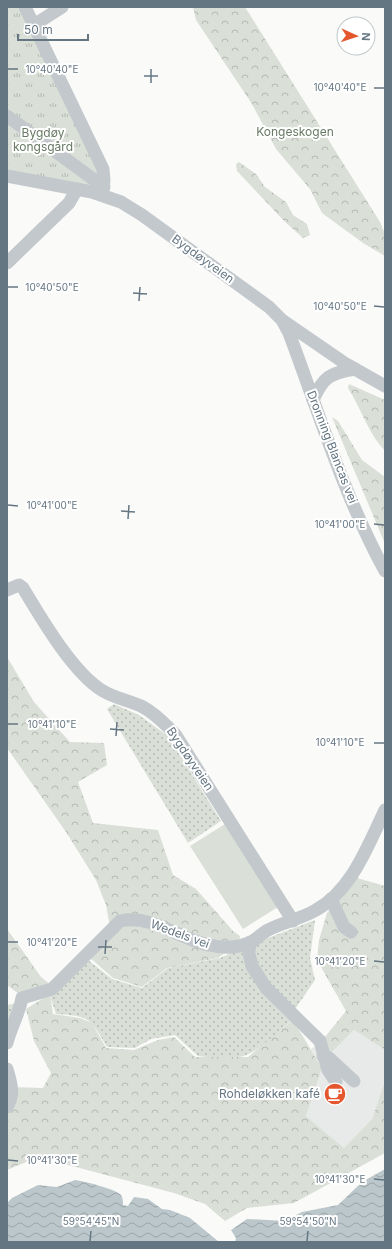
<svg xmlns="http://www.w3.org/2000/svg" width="392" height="1249" font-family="Inter,sans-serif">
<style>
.built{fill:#e8e9e9}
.grass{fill:url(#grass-dots)}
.forest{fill:url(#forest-crowns)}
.park{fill:url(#park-tufts)}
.garden{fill:#dadfd7}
.water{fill:url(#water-waves)}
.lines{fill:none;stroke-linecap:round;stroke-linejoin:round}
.minor{stroke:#c3c8cc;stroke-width:13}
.ticks{fill:none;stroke:#657683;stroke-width:1.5}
.labels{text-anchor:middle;stroke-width:4;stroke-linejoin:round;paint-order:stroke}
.park-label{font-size:12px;fill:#687a64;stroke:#fff}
.street-label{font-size:12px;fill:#657683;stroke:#fff}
.poi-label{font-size:12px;fill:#657683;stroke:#fff;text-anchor:end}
.ticks-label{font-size:10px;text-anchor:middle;fill:#657683;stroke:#fff;stroke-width:4;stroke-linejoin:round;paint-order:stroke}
</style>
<defs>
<pattern id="grass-dots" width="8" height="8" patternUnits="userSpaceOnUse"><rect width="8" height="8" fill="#dadfd7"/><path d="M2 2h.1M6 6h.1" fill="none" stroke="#b4b9b4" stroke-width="1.8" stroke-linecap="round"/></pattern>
<pattern id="forest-crowns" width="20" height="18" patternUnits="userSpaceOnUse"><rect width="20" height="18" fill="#dadfd7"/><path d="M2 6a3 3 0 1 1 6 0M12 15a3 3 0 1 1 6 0" fill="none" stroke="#b4b9b4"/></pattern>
<pattern id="park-tufts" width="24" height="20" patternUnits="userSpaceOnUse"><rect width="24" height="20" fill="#dadfd7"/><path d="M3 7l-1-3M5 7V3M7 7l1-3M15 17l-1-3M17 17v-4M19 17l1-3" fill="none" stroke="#b4b9b4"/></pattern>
<pattern id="water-waves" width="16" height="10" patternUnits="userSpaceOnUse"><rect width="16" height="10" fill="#bbc7cb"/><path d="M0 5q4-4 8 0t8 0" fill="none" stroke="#9ca6aa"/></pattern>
</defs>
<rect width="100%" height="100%" fill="#fafaf8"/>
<polygon class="built" points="354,1030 385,1050 385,1081 372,1119 344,1148 306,1116 322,1068 311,1049 320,1043 329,1055"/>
<g class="grass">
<polygon points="114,704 139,715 168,736 221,821 188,843 107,709"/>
<path d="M315 920 310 958 315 980 295 1009C271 987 256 977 255 943Z"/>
<path d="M244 947 293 1020C276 1032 260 1053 239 1057 227 1060 211 1057 198 1056L175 1035 151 1039 135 1048 107 1047C90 1018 90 1016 56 1014L49 993 88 960 112 979 142 988 168 968 220 958Z"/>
<polygon points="17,1003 7,1035 7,1005"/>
</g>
<g class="forest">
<polygon points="193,7 245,7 380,222 385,234 385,256 363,243 322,213 310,189 276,149 252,104 196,20"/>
<polygon points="239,162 256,174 265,187 286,202 293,215 307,224 310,235 303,238 284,221 237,171 236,164"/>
<path d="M349 384 385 400V451C368 433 361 408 348 388Z"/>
<polygon points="332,417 338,421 362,460 385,477 385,544"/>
<polygon points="7,657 34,702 70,742 104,743 107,765 78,782 93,823 158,830 173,875 196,889 233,931 240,936 239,943 218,958 167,968 142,987 113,978 88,956 111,933 106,905 96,880 66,832 7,748"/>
<polygon points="357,878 385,886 385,1050 354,1030 329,1055 320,1043 346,1011 317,960 319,940 327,913"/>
<polygon points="7,929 41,977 51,985 20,995 7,985"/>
<polygon points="50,994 53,1014 80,1018 92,1023 106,1048 134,1050 158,1040 174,1037 195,1057 248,1057 293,1020 322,1068 306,1116 344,1148 372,1119 385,1081 385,1153 294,1203 247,1208 225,1221 205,1204 174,1193 38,1157 7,1170 7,1083 9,1087 43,1088 51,1073 34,1041 26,1009"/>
</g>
<polygon class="park" points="7,7 19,7 99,171 89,186 7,171"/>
<polygon class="garden" points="225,824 278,907 243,929 190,846"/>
<g class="water">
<polygon points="385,1169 385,1242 235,1242 236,1238 231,1230 247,1219 285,1221 302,1212 338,1205 362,1182"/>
<path d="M75 1180C83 1181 116 1189 121 1195 123 1198 123 1202 123 1205L128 1206 134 1197 148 1199 162 1209 170 1210 190 1218 219 1242H8L7 1203 12 1198 38 1185 57 1187Z"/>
</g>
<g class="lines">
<g class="minor">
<polyline points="25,7 103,169 104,181 102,194"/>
<polyline points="34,25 62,7"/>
<polyline points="7,116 104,187"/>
<polyline points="7,176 92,192 121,202 142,215 269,307 282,320 346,364 385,386"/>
<polyline points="7,263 69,203 77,189"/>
<path d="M282 320 289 333C319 413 344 496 385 571"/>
<path d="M313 400C323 377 330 373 355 369"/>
<path d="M7 590 19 585 23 588C41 618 73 673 103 691 115 698 130 701 143 707 156 714 165 724 175 734L293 921"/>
<polyline points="331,899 344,927 351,932"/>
<polyline points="250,942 249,953 252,966 266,988 320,1041 328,1070 336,1082"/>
<path d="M7 1043C11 1027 19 1014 22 998L52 989 120 921C153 914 178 939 209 945 222 948 238 948 251 942 257 939 262 933 268 930 283 922 301 919 316 910 352 890 368 845 385 810"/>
<polyline points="323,1056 329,1058 354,1081"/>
<path d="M7 1069C11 1083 15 1094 7 1107"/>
</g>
</g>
<path class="ticks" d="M8 69H18M144 76H158M151 83V69M374 88H384M8 287H18M133 293 147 294M139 301 140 287M374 306 384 307M8 505 18 506M121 511 135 512M128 519 129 505M374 524 384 525M8 724H18M110 729 124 730M116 736 117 722M374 743H384M8 942H18M98 947H112M105 954 106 940M374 961 384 962M8 1160 18 1161M374 1179 384 1180M90 1241 91 1231M307 1241 308 1231"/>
<defs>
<g id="cafe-disc" transform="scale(1.15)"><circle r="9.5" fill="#e4572e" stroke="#fff"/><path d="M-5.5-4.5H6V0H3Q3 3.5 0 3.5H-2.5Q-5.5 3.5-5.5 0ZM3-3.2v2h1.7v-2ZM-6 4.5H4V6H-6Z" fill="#fff"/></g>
</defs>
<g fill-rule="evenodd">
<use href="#cafe-disc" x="335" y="1094"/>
</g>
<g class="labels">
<g class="park-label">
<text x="295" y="136">Kongeskogen</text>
<text x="43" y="137">Bygdøy<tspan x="43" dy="14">kongsgård</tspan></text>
</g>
<g class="street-label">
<text transform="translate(203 259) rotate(36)" y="4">Bygdøyveien</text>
<text transform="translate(332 447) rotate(69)" y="4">Dronning Blancas vei</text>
<text transform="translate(190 759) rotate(56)" y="4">Bygdøyveien</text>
<text transform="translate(180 934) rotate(20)" y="4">Wedels vei</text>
</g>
<g class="poi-label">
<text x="320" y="1098">Rohdeløkken kafé</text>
</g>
</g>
<g class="ticks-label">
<text x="52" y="73">10°40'40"E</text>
<text x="340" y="91">10°40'40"E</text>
<text x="52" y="291">10°40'50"E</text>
<text x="340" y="310">10°40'50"E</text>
<text x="52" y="509">10°41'00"E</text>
<text x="340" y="528">10°41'00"E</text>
<text x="52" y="728">10°41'10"E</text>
<text x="340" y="746">10°41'10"E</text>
<text x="52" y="946">10°41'20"E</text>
<text x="340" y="965">10°41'20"E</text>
<text x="52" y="1164">10°41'30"E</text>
<text x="340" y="1183">10°41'30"E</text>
<text x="91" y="1225">59°54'45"N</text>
<text x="308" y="1225">59°54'50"N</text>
</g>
<rect width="392" height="1249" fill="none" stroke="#657683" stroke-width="16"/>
<g transform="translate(356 36) rotate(93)"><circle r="19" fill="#ffffff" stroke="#c1c8cd"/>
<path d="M0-3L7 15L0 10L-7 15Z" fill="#e4572e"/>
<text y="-6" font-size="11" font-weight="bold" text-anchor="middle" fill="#657683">N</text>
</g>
<path d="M18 34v6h70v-6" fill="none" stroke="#657683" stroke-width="2"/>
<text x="24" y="34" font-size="12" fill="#657683" stroke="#ffffff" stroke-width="3" paint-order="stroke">50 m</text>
</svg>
